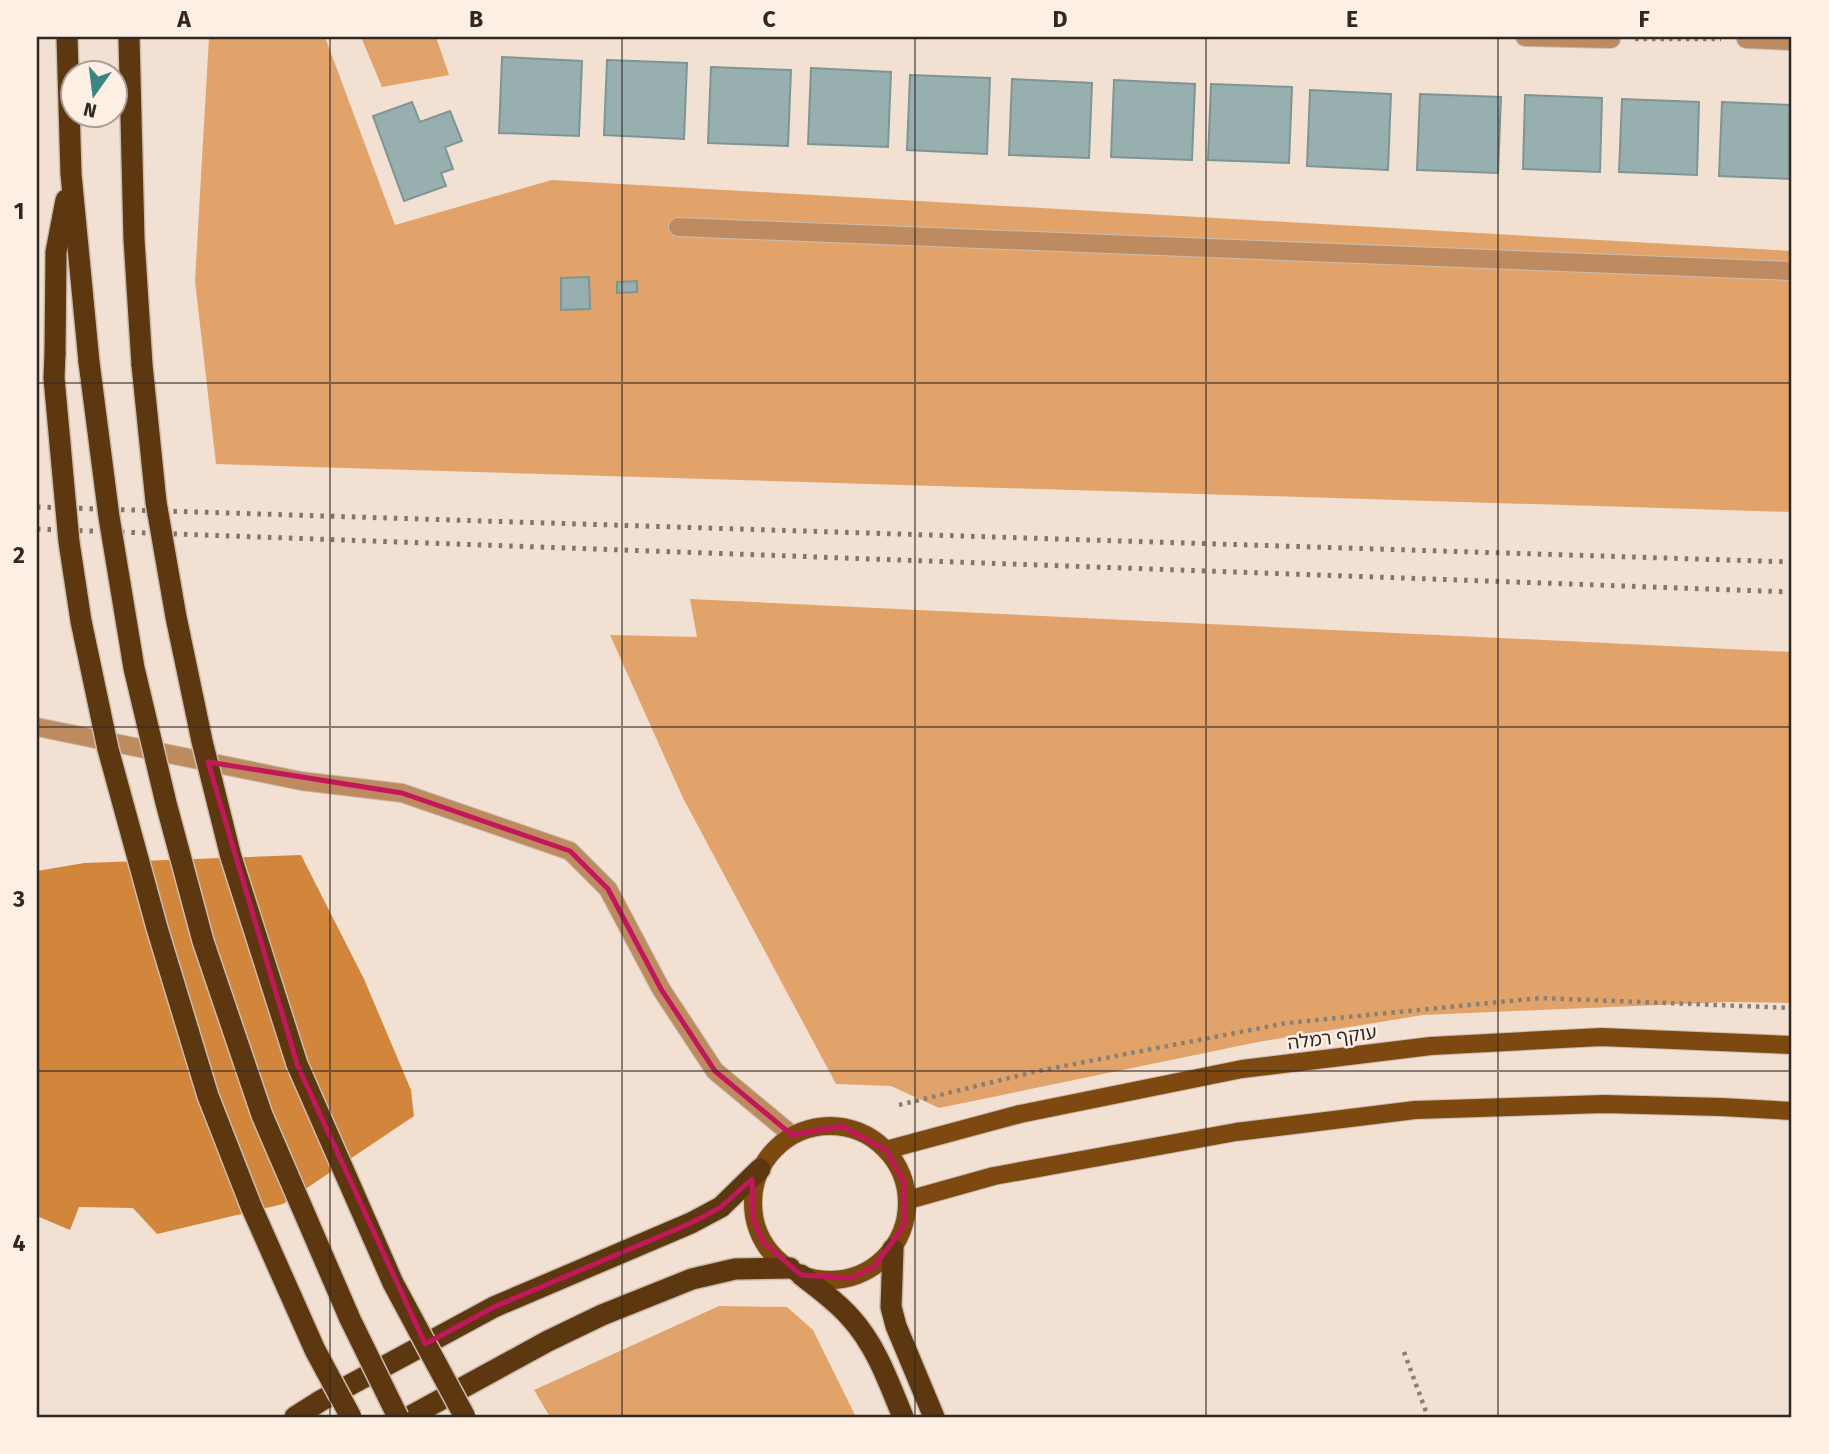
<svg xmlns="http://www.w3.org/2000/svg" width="1829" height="1454" font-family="'Fira Sans','Noto Sans Hebrew',sans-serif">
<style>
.green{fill:#e1a36a}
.water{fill:#d2863b}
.building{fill:#97afae;stroke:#7e9594;stroke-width:2}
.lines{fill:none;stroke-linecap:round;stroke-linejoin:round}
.minor-casing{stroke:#cbbcb0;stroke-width:20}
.major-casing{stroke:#cbbcb0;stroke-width:20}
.highway-casing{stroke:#cbbcb0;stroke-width:24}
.path{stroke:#8a7f75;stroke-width:4.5;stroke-dasharray:3.5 5;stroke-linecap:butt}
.minor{stroke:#bd8b5f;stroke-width:18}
.major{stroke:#7d4911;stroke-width:18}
.highway{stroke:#5d370f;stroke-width:21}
.rail{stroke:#80756c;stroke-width:5;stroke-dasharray:3.5 7;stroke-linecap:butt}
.highway-bridge-casing{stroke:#cbbcb0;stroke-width:24;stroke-linecap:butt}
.highway-bridge{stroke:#5d370f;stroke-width:21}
.marked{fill:none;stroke:#c2185b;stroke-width:5;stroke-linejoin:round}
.grid{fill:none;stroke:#2f2823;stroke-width:2;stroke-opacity:0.55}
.labels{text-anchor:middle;stroke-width:5;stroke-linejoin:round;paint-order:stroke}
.street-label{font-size:19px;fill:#2f2823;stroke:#fdefe4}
.neatline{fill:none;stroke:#2f2823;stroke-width:2.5}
.grid-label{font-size:23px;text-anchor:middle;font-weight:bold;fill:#2f2823}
</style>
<rect width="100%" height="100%" fill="#f2e1d3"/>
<g class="green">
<polygon points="209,37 325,37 395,225 552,180 1792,251 1792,512 216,464 195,281"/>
<polygon points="361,37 436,37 449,75 382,87"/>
<polygon points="690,599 1792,652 1792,1003 1729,1002 1423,1015 1258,1042 939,1108 891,1086 836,1084 683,798 610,635 697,637"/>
<polygon points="719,1306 787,1307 813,1330 856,1417 550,1417 534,1390"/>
</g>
<polygon class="water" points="301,855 364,979 411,1090 414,1116 283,1204 157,1234 133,1208 79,1207 70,1230 37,1216 37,871 84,863"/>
<g class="building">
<polygon points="502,57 582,61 579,136 499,133"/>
<polygon points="607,60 687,63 684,139 604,135"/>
<polygon points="711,67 791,70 788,146 708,143"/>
<polygon points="811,68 891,72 888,147 808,144"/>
<polygon points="910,75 990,78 987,154 907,150"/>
<polygon points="1012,79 1092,83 1089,158 1009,155"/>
<polygon points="1114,80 1195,84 1192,160 1111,157"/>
<polygon points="1211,84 1292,87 1289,163 1208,160"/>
<polygon points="1310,90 1391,94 1388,170 1307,166"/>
<polygon points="1420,94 1501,97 1498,173 1417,170"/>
<polygon points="1525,95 1602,98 1600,172 1523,169"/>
<polygon points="1622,99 1699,102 1697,175 1619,172"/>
<polygon points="412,102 420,122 450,111 462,141 445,147 453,169 441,173 446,186 404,201 373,116"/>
<polygon points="1722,102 1792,105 1792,179 1719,176"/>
<polygon points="589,277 590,309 561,310 561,278"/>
<polygon points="637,281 637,292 617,293 617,282"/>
</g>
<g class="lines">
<g class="minor-casing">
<g id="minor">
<polyline points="1525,37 1611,39"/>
<polyline points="1746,39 1792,41"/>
<polyline points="678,227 1792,271"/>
<polyline points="37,727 301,781 402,793 570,851 608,889 661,989 715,1071 792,1135"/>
</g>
</g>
<g class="major-casing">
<g id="major">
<circle cx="830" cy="1203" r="77"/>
<polyline points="886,1150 1020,1114 1242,1069 1431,1046 1601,1037 1792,1045"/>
<polyline points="908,1200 994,1176 1236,1132 1415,1110 1604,1104 1721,1107 1792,1111"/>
</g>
</g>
<g class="highway-casing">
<g id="highway">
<polyline points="67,37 71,174 89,362"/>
<polyline points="129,37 134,239 142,365"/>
<polyline points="55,354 56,252 66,200"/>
<polyline points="893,1249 891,1307 896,1326 934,1417"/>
<path d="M801 1275C818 1288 836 1301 850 1317 876 1345 889 1383 903 1417"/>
<polyline points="295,1417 322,1400 494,1307 691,1223 721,1207 760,1169"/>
<polyline points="409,1417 548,1341 602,1315 692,1279 735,1269 790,1268"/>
</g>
</g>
<g class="path">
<polyline points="1635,39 1721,39"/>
<polyline points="899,1105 1038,1071 1287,1023 1540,998 1792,1008"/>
<polyline points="1404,1352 1428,1417"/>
</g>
<use href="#minor" class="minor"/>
<use href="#major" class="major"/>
<use href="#highway" class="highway"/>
<g class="rail">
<polyline points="37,507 1792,562"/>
<polyline points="37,529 1792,592"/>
</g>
<g class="highway-bridge-casing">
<g id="highway-bridge">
<polyline points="55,354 54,378 69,542 81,621 108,749 157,928 208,1096 251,1206 315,1350 351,1417"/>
<polyline points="89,362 109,517 134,668 166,803 203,941 262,1115 350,1319 398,1417"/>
<polyline points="142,365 156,502 176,617 202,741 231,857 297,1064 393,1283 465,1417"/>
</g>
</g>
<use href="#highway-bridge" class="highway-bridge"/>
</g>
<path class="marked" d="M208 762 402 793 570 851 608 889 661 989 715 1071 792 1135 841 1126 886 1150 904 1182V1226L874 1267 850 1278 801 1275 763 1242 753 1218 752 1179 721 1207 691 1223 494 1307 425 1344 297 1064Z"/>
<path class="grid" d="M330 37V1417M622 37V1417M915 37V1417M1206 37V1417M1498 37V1417M37 383H1792M37 727H1792M37 1071H1792"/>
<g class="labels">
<g class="street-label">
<text transform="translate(1332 1037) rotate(-7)" y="7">עוקף רמלה</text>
</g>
</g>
<rect width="1829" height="1454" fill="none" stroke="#fdefe4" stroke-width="77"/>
<g transform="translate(94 94) rotate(194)"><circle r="33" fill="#fdefe4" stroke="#ab9f97" stroke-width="2"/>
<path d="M0-5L12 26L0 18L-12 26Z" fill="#3c8583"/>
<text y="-10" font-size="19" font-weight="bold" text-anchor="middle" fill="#2f2823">N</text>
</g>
<rect x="38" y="38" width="1752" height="1378" class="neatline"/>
<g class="grid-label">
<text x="184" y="27">A</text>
<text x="476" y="27">B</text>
<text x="769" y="27">C</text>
<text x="1060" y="27">D</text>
<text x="1352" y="27">E</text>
<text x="1644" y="27">F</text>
<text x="19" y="219">1</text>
<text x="19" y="563">2</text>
<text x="19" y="907">3</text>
<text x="19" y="1251">4</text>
</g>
</svg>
